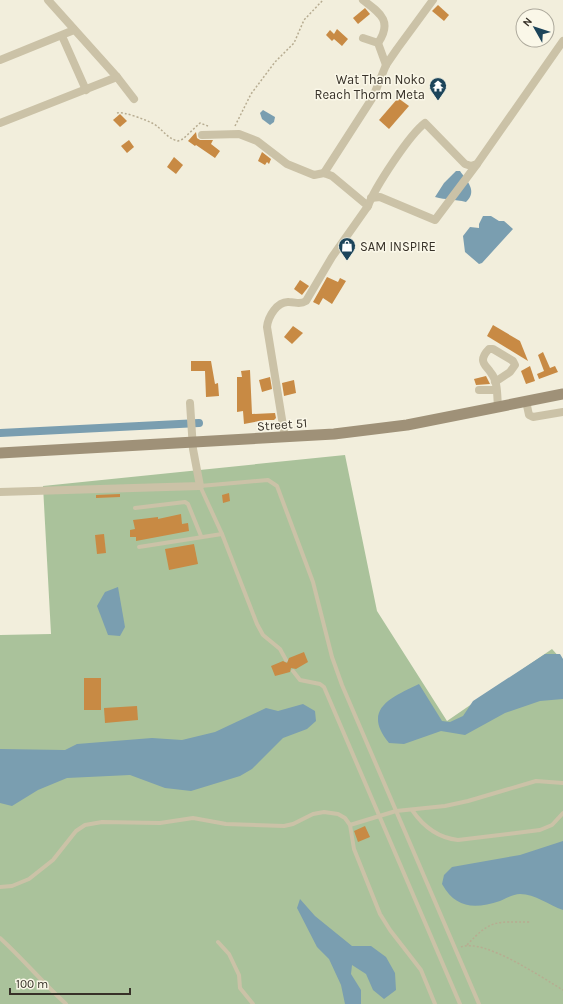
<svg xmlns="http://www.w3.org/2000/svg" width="563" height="1004" font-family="Karla,sans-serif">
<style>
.green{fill:#aac29b}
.water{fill:#7a9eb0}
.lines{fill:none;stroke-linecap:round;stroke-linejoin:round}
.canal{stroke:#7a9eb0;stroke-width:8}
.building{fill:#c88a44}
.path{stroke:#b7ac91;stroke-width:1.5;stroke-dasharray:2 2;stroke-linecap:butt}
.lane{stroke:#cbc2a7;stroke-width:4}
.street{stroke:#cbc2a7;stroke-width:8}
.secondary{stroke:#9f9178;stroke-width:11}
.labels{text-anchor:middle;stroke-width:3;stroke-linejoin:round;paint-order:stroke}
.poi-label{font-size:13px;fill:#373128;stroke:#faf7e8;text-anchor:end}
.street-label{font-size:13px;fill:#373128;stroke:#faf7e8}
</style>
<rect width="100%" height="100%" fill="#f2eedc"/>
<polygon class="green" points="345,455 377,611 447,721 552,649 563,661 563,1004 0,1004 0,635 51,634 43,486"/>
<g class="water">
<polygon points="263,110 275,117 274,122 270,125 262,119 260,113"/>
<path d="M456 171H460C467 181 478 191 466 202 455 199 446 200 435 197L444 183Z"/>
<polygon points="483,216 491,216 499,221 504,221 513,229 482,263 479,264 465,252 463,236 470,227 479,228 479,224"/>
<polygon points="118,587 125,627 120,636 108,635 97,606 105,592"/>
<path d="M545 654H560L563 659V699L540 701 505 713 465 735 441 731 404 744 389 743C361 709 392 697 419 684L442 721 450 722 463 716 473 701Z"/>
<polygon points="303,704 315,711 316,721 307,729 283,738 252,769 240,776 191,791 165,788 130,775 67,778 38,790 12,806 0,803 0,749 65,750 77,744 152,738 182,740 215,732 266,708 278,711"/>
<path d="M563 841V910C549 905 535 894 520 894 514 894 506 898 500 901 475 909 456 909 442 884L444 875 452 867 520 855Z"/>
<polygon points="300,899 315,916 352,946 371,946 386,957 395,973 396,990 384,999 373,990 366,974 352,965 351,974 361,990 361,1004 345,1004 341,985 329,959 317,947 297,908"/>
</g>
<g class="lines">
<polyline class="canal" points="0,433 199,423"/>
</g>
<g class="building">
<polygon points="438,5 449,15 444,21 432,11"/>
<polygon points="365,8 370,14 358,24 353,18"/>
<polygon points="337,29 348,39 342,46 334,39 332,41 326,35 330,30 334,34"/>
<polygon points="398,98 409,106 389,129 379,120"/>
<polygon points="120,114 127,121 120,127 113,120"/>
<polygon points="196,132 197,138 200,140 213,140 211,144 220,151 215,158 196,145 195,146 188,141"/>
<polygon points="129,140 134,147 127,153 121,146"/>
<polygon points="262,152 271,159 269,164 267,162 265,165 258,161"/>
<polygon points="174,157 183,165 176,174 167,167"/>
<polygon points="327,277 338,282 340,278 346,281 332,304 323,298 319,305 313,302"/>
<polygon points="300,280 309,286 302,295 294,289"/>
<polygon points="493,325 520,341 528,361 487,336"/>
<polygon points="293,326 303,333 292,344 284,337"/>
<polygon points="543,352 550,368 555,366 558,372 539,379 537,374 544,371 538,355"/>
<polygon points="191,361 211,361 215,384 218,383 219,396 206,397 205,371 191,371"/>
<polygon points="530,366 535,381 526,384 521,371"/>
<polygon points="250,370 252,414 275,413 276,418 274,420 265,420 244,424 243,411 237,412 237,377 242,377 241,371"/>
<polygon points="486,376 490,384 476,385 474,379"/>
<polygon points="270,377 272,389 262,392 259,380"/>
<polygon points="294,380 296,393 284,396 282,383"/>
<polygon points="229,493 230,501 223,503 222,495"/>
<polygon points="120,494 120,497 96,498 96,495"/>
<polygon points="181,514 182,524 188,523 189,531 136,541 136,537 130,537 130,530 135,529 133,520 158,517 158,519"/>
<polygon points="104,534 106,553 97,554 95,535"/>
<polygon points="194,544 198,564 169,570 165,549"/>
<polygon points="304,652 308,662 296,669 291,668 290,672 275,676 271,666 283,661 287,663 289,658"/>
<rect x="84" y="678" width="17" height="32"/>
<polygon points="137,706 138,720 105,723 104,708"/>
<polygon points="365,826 370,837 358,842 354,831"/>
</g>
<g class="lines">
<g class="path">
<path d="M117 113C123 111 146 120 152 123 162 128 166 138 178 141L183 139 200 123 208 126"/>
<polyline points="235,126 251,94 275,62 294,43 304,20 323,0"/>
<path d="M467 945C491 919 496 922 530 922"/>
<path d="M461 947C484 938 541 977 563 990"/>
</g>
<g class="lane">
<polyline points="135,508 185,502 188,504 201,536"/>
<polyline points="139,547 222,534"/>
<polyline points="286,660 280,649 263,635 257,624 222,534 200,486 268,480 277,486 313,582 332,657 342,685 479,1004"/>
<polyline points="293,671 300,680 320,684 324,687 460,1004"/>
<path d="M412 810C423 826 438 838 458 840L540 830 552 825 563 813"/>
<polyline points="350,825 396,811 445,806 468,801 536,781 563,783"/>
<polyline points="0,887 12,886 29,879 53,860 76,831 85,825 102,822 160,823 193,818 226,824 284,826 293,824 313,814 324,812 338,814 345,818 350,825 354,849 380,914 390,930 421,970 435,1004"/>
<path d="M0 938C23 959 43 983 66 1004"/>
<polyline points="218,942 229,954 239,975 240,988 253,1004"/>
</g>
<g class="street">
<polyline points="48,0 117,77 134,99"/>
<path d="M363 0C380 13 393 21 378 43"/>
<polyline points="62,36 86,90"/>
<polyline points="363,38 378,43 386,65"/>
<polyline points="0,60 74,30"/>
<polyline points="0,123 117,77"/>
<path d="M202 135 239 134 257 141 287 164 314 175 324 173 332 176 368 206 332 257 306 301C300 305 296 302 289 302 277 301 268 317 267 327L285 438"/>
<polyline points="324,173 373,97 386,65 397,49 433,0"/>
<polyline points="371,198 380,197 435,220 477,164"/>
<path d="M368 206C375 187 410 134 425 123L465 164 471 166 477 164 563 41"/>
<path d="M495 382 510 372 515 365 513 361 493 349H489C486 352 483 355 483 360 483 365 488 368 491 373 498 381 497 396 498 407"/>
<polyline points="479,390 496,390"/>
<polyline points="526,401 529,415 533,417 563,412"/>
<polyline points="0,492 200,486 193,449 190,403"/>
</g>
<polyline class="secondary" points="0,453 334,434 407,425 563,394"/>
</g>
<defs>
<g id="temple-pin" transform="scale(0.9)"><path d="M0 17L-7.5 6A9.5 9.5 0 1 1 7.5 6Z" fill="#1c445a" stroke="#faf7e8"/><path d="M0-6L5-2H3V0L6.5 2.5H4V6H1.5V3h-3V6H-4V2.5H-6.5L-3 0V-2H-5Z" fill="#fff"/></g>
<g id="shop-pin" transform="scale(0.9)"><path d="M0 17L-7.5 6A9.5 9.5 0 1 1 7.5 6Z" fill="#1c445a" stroke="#faf7e8"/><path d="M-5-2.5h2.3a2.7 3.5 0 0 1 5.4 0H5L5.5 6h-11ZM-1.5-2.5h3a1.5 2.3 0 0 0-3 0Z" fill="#fff"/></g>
</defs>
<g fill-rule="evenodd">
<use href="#temple-pin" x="438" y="86"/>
<use href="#shop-pin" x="347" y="246"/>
</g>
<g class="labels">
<g class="poi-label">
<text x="425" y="84">Wat Than Noko<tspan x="425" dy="15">Reach Thorm Meta</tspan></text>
<text x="360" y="251" text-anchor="start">SAM INSPIRE</text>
</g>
<g class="street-label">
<text transform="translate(282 424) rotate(-4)" y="5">Street 51</text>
</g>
</g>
<g transform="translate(535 28) rotate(309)"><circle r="19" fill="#faf7e8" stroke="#aca89b"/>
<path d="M0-3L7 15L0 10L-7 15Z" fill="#1c445a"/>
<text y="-6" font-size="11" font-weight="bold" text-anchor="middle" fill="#373128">N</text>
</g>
<path d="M10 988v6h120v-6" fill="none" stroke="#373128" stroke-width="2"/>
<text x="16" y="988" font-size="12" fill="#373128" stroke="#faf7e8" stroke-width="3" paint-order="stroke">100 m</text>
</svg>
